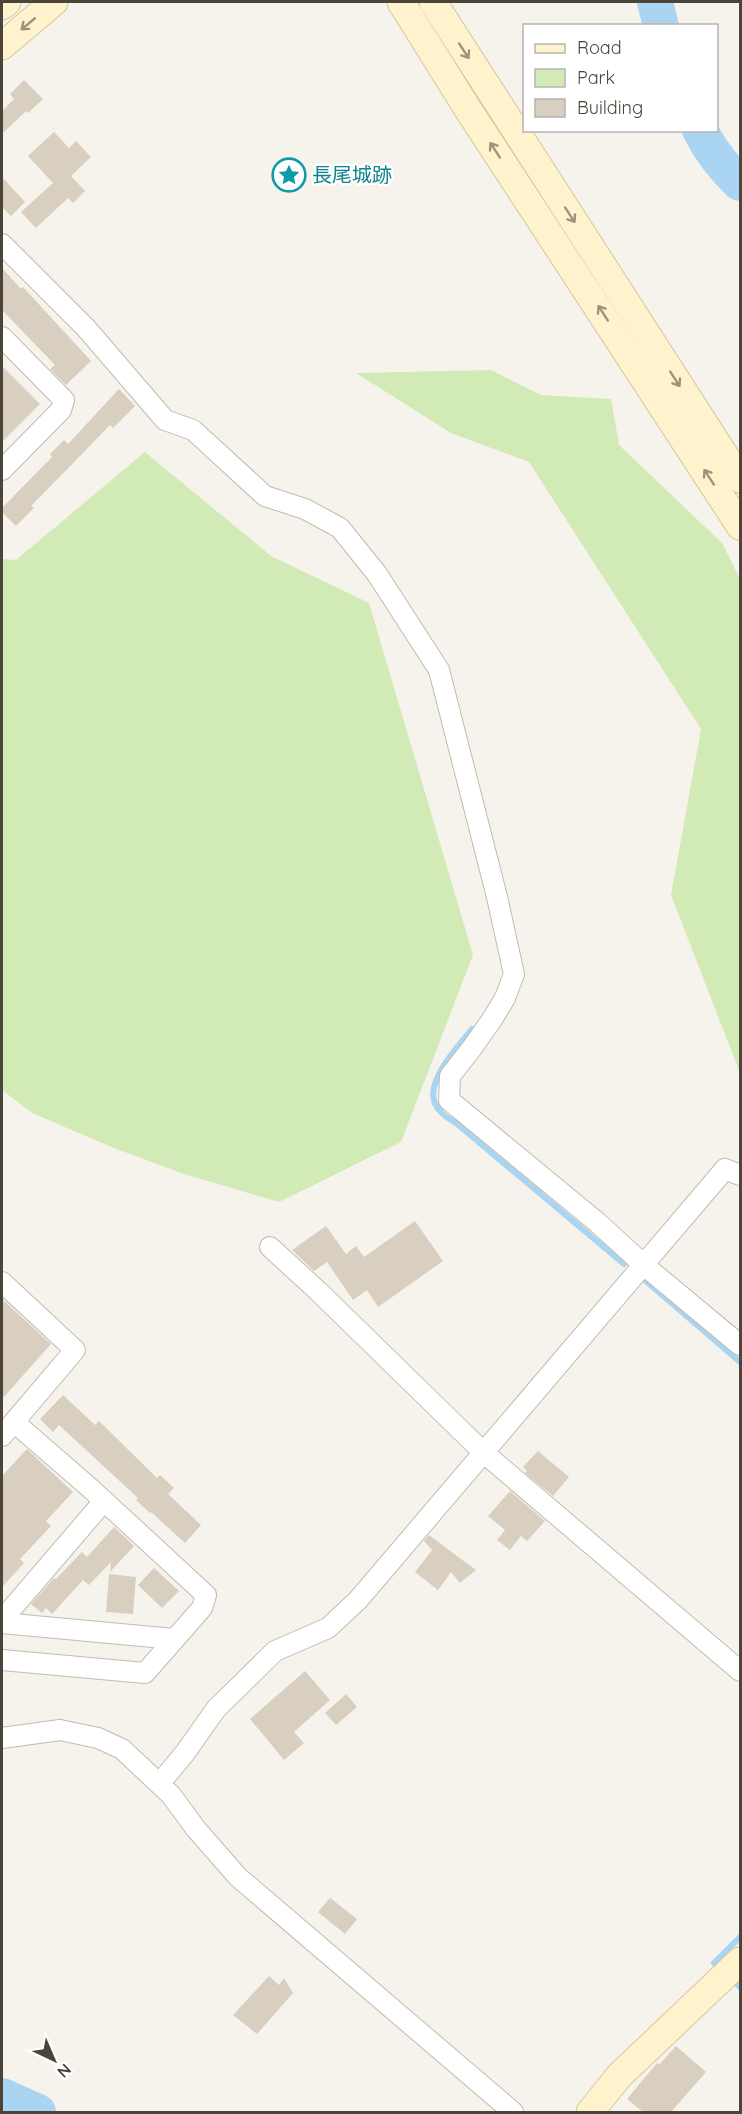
<svg xmlns="http://www.w3.org/2000/svg" width="742" height="2114" font-family="Quicksand,'Noto Sans JP',sans-serif">
<style>
.green{fill:#d2eab5}
.lines{fill:none;stroke-linecap:round;stroke-linejoin:round}
.stream{stroke:#a9d4f2;stroke-width:6}
.river{stroke:#a9d4f2;stroke-width:36}
.building{fill:#d8cfc1}
.street-casing{stroke:#c2bbae;stroke-width:22}
.secondary-casing{stroke:#d6c79b;stroke-width:29}
.street{stroke:#fff;stroke-width:20}
.secondary{stroke:#fff3cd;stroke-width:27}
.oneway{stroke:#9c937c}
.labels{text-anchor:middle;stroke-width:4.5;stroke-linejoin:round;paint-order:stroke}
.culture-label{font-size:20px;fill:#0d838f;stroke:#fff;text-anchor:start}
</style>
<rect width="100%" height="100%" fill="#f6f3ec"/>
<g class="green">
<polygon points="491,370 541,395 611,399 619,445 722,543 740,579 740,1073 671,895 701,729 529,462 451,433 356,373"/>
<polygon points="145,452 271,556 369,603 473,955 401,1142 279,1202 184,1174 114,1148 32,1113 2,1090 2,559 16,560"/>
</g>
<g class="lines">
<g class="stream">
<path d="M472 1029C458 1047 416 1089 441 1112 445 1117 451 1120 456 1123L624 1264"/>
<polyline points="646,1281 740,1362"/>
<polyline points="721,1970 714,1963 740,1937"/>
<polyline points="731,1979 740,1987"/>
</g>
<g class="river">
<polyline points="655,2 661,26"/>
<path d="M700 130C710 150 724 168 740 183"/>
<polyline points="2,2096 38,2112"/>
</g>
</g>
<g class="building">
<polygon points="24,80 43,99 28,113 26,111 2,134 2,111 14,99 10,94"/>
<polygon points="54,132 69,148 76,141 91,157 71,176 85,191 73,203 68,198 36,228 21,212 53,183 28,156"/>
<polygon points="2,177 25,202 11,216 2,207"/>
<polygon points="2,268 21,289 23,287 91,361 66,385 50,369 55,365 2,310"/>
<polygon points="2,366 40,404 2,442"/>
<polygon points="119,389 135,406 113,428 110,425 80,456 31,506 34,508 16,526 2,512 2,508 52,457 50,454 64,440 68,444"/>
<polygon points="415,1221 443,1261 378,1307 367,1290 353,1300 327,1262 314,1271 292,1250 326,1226 346,1254 356,1246 364,1257"/>
<polygon points="2,1299 51,1344 2,1399"/>
<polygon points="63,1395 95,1425 99,1421 157,1478 160,1475 174,1488 168,1494 201,1525 185,1543 151,1512 150,1513 136,1500 138,1498 59,1425 53,1432 40,1419"/>
<polygon points="27,1449 73,1492 46,1521 51,1526 20,1559 24,1563 2,1587 2,1476"/>
<polygon points="538,1451 569,1477 553,1496 525,1473 527,1471 523,1467"/>
<polygon points="510,1491 545,1521 527,1541 521,1536 510,1550 497,1540 505,1530 488,1516"/>
<polygon points="114,1527 134,1546 110,1572 111,1562 89,1585 83,1580 52,1614 46,1608 42,1613 31,1604 54,1578 56,1579 82,1552 87,1557"/>
<polygon points="429,1535 461,1559 476,1570 460,1583 451,1572 438,1590 415,1572 432,1550 424,1541"/>
<polygon points="154,1568 179,1591 162,1608 138,1585"/>
<polygon points="109,1574 136,1577 133,1614 106,1612"/>
<polygon points="305,1671 330,1700 294,1732 304,1743 284,1760 250,1719"/>
<polygon points="346,1694 357,1707 336,1725 325,1713"/>
<polygon points="330,1898 357,1919 345,1934 318,1912"/>
<polygon points="269,1976 279,1985 284,1978 293,1993 257,2034 233,2015"/>
<polygon points="676,2046 706,2072 671,2112 643,2112 627,2099 657,2063 659,2065"/>
</g>
<g class="lines">
<g class="street-casing">
<g id="street">
<polyline points="2,244 86,328 165,420 193,430 265,496 305,509 340,528 377,574 439,670 497,897 514,974 505,998 493,1018 472,1048 450,1076 449,1100 598,1223 645,1266 740,1345"/>
<polyline points="2,337 64,400 61,410 2,470"/>
<polyline points="270,1247 318,1291 484,1453 740,1671"/>
<polyline points="2,1282 75,1350 2,1436"/>
<polyline points="2,1620 104,1501"/>
<polyline points="2,1623 174,1639"/>
<polyline points="2,1660 145,1673 202,1608 206,1595 90,1488 14,1422"/>
<polyline points="2,1738 60,1730 98,1738 122,1749 171,1795 196,1829 238,1877 513,2112"/>
<polyline points="160,1783 185,1753 216,1709 275,1651 328,1628 358,1600 725,1169 740,1175"/>
</g>
</g>
<g class="secondary-casing">
<g id="secondary">
<polyline points="401,2 469,111 740,526"/>
<polyline points="433,2 740,479"/>
<polyline points="2,6 7,2"/>
<polyline points="2,46 54,2"/>
<polyline points="590,2112 619,2076 740,1961"/>
</g>
</g>
<use href="#street" class="street"/>
<use href="#secondary" class="secondary"/>
</g>
<defs><path id="oneway-shaft" d="M-6 0H5M1.5-3L5.5 0L1.5 3" fill="none" stroke-width="1.6" stroke-linecap="round" stroke-linejoin="round" transform="scale(1.5)"/></defs>
<g class="oneway">
<use href="#oneway-shaft" transform="translate(28 24) rotate(140)"/>
<use href="#oneway-shaft" transform="translate(464 51) rotate(57)"/>
<use href="#oneway-shaft" transform="translate(495 150) rotate(-123)"/>
<use href="#oneway-shaft" transform="translate(570 215) rotate(57)"/>
<use href="#oneway-shaft" transform="translate(603 313) rotate(-123)"/>
<use href="#oneway-shaft" transform="translate(675 379) rotate(57)"/>
<use href="#oneway-shaft" transform="translate(709 477) rotate(-123)"/>
</g>
<defs>
<g id="sight-ring" transform="scale(1.725)"><circle r="9.5" fill="#fff" stroke="#0f9aa8" stroke-width="1.5"/><path d="M0-6L1.8-2.2L6-1.7L2.9 1.2L3.7 5.4L0 3.3L-3.7 5.4L-2.9 1.2L-6-1.7L-1.8-2.2Z" fill="#0f9aa8"/></g>
</defs>
<g fill-rule="evenodd">
<use href="#sight-ring" x="289" y="175"/>
</g>
<g class="labels">
<g class="culture-label">
<text x="312" y="182">長尾城跡</text>
</g>
</g>
<rect width="742" height="2114" fill="none" stroke="#4b4439" stroke-width="6"/>
<rect x="523" y="24" width="195" height="108" fill="#ffffff" stroke="#b7b4b0" stroke-width="1.5"/>
<rect x="535" y="44" width="30" height="9" fill="#fff3cd" stroke="#b7b4b0" stroke-width="1.5"/>
<text x="577" y="54" font-size="18" fill="#4b4439">Road</text>
<rect x="535" y="69" width="30" height="18" fill="#d2eab5" stroke="#b7b4b0" stroke-width="1.5"/>
<text x="577" y="84" font-size="18" fill="#4b4439">Park</text>
<rect x="535" y="99" width="30" height="18" fill="#d8cfc1" stroke="#b7b4b0" stroke-width="1.5"/>
<text x="577" y="114" font-size="18" fill="#4b4439">Building</text>
<g transform="translate(54 2060) rotate(136)" stroke="#ffffff" stroke-width="4.5" paint-order="stroke">
<path d="M0-4.5L10 22L0 15L-10 22Z" fill="#4b4439"/>
<text y="-9" font-size="16" font-weight="bold" text-anchor="middle" fill="#4b4439">N</text>
</g>
</svg>
